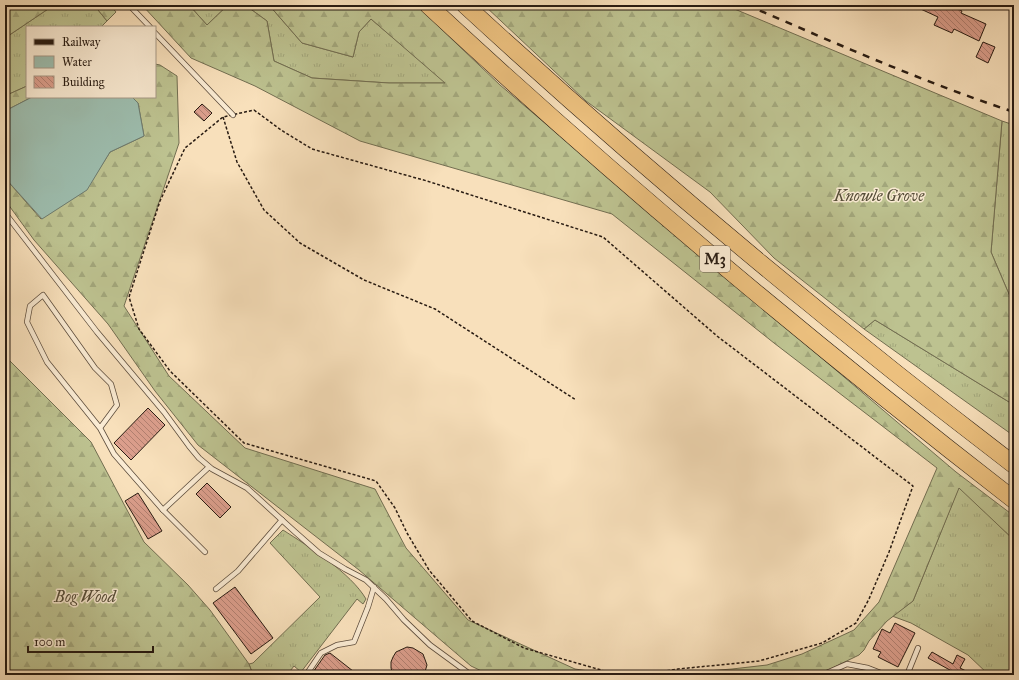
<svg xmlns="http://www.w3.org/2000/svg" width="1019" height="680" font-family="'IM FELL Great Primer',serif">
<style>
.grass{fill:url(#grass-tufts);stroke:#726e51}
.forest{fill:url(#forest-firs);stroke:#726e51}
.water{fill:#9dbdae;stroke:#6e7c70}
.building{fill:url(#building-back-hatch);stroke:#281b12}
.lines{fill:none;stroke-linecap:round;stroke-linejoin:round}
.lane-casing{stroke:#5c4c3c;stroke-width:6}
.highway-casing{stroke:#281b12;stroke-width:18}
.path{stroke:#281b12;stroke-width:1.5;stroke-dasharray:3 2;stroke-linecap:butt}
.lane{stroke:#faebd3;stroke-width:4.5}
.highway{stroke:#ecc07e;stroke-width:17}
.rail{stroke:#281b12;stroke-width:2.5;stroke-dasharray:7 7;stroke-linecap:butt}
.labels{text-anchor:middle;stroke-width:3;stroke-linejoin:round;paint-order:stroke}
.shield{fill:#faebd3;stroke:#67594c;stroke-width:1}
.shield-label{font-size:15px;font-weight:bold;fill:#281b12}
.park-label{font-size:16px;font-style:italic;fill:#554d38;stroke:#faebd3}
</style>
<defs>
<pattern id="grass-tufts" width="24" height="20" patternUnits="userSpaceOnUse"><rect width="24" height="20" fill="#bdc290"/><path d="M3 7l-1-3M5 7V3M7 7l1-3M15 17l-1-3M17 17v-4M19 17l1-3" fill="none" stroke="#a2a67b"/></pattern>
<pattern id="forest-firs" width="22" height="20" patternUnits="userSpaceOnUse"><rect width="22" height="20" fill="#bdc290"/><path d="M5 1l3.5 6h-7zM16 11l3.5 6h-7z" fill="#a2a67b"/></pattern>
<pattern id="building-back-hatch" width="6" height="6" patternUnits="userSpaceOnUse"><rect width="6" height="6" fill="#db9e8c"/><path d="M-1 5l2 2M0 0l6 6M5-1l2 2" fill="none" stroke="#b28071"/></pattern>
</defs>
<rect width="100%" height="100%" fill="#f8e0bb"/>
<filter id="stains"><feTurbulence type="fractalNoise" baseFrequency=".005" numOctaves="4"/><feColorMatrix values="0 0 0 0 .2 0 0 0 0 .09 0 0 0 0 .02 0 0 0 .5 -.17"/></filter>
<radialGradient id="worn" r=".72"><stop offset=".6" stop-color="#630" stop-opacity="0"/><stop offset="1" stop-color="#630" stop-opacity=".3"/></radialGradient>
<g class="grass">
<polygon points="54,5 94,5 107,21 101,27 27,27 27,86 7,95 5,94 5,38"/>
<polygon points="189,5 228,5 207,25"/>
<polygon points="245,5 269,5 302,43 353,57 359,32 371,19 446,83 389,83 312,78 274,61 267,21"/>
<polygon points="1002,121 1014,125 1014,306 991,252"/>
<polygon points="875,320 1014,405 1014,436 864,329"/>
<polygon points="959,487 1014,540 1014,675 989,675 968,655 911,623 892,616 913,601"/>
<path d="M283 530C308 546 351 573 366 599L363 604 357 599 301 672 294 666 287 675H253L249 664 253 663 320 597 270 543Z"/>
</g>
<g class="forest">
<polygon points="5,5 54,5 5,38"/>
<polygon points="94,5 110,5 116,12 107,21"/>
<polygon points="142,5 189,5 207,25 228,5 245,5 267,21 274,61 312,78 389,83 445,83 371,19 359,32 353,57 302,43 269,5 416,5 500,85 956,472 1014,516 1014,540 959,488 913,601 887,621 869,641 864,650 859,655 818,675 658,675 732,669 767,665 802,654 854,630 879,602 937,468 774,343 612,214 360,141 255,86 191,58"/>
<polygon points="484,5 725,5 1002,121 991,252 1014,306 1014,405 875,320 864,329 774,258 710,192 586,101"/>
<polygon points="155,64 160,65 177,76 179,143 124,306 169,376 245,448 375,489 406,548 468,620 575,669 616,675 490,675 471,666 359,570 198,445 155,391 108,324 34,240 5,200 5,178 41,219 86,190 110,152 144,136 138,103 132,97 155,97"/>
<polygon points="27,86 27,97 32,97 7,110 5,109 5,94 7,95"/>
<polygon points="5,356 91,442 144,542 188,585 210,610 249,664 253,675 5,675"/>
</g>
<polygon class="water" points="32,97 132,97 138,103 144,136 110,152 87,190 42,219 5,178 5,109 7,110"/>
<g class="building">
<polygon points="912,5 932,5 941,9 943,5 949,5 962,11 961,13 986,24 979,41 954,29 952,33 934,25 938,17"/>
<polygon points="983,42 995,47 988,63 976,57"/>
<polygon points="202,104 212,113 204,121 194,112"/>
<polygon points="148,408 165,425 131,460 114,443"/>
<polygon points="207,483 231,507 220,518 196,494"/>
<polygon points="138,493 162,531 148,539 125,501"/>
<polygon points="235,587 273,638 251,654 213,603"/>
<polygon points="895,623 915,633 898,667 878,657 881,652 873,649 882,629 890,633"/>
<polygon points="407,647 413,648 423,654 427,665 424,675 393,675 391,668 391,662 393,657 396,652"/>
<polygon points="932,652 953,664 957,655 965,659 960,668 974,675 959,675 928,658"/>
<polygon points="330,653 358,675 311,675 325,655"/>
</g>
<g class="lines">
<g class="lane-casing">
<g id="lane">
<polyline points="129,5 150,27"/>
<polyline points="155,33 233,115"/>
<polyline points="5,213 97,332 164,412 189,446 199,458 212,469 247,488 294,531 319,553 345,569 366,580 386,599 404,620 430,645 471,675"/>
<polyline points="100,428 117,405 111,384 95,368 43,295 30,306 27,322 47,362 100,428 114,454 163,510 205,552"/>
<polyline points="163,510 209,467"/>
<polyline points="216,589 238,571 282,520"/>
<polyline points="306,675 321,653 337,645 354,642 368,607 374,587"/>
<polyline points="822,675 847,664 868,668 886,675"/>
<polyline points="907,675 918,648"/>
</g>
</g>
<g class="highway-casing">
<g id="highway">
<path d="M428 5C615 179 812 343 1014 500"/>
<path d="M465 5C603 132 745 253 892 370 932 402 973 433 1014 465"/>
</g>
</g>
<g class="path">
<polygon points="254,110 281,130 312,149 427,181 603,237 717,336 913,486 889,552 869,599 856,623 822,643 759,661 678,669 654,673 608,672 524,648 472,621 429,570 407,533 395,508 376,481 244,443 170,371 139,329 129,297 160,201 185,148 223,117"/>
<polyline points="223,117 237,162 264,210 300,243 364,280 435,309 576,400"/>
</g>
<use href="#lane" class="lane"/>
<use href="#highway" class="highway"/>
<path class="rail" d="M747 5C835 43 923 82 1014 112"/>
</g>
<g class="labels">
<rect class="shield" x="700" y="246" width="30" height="26" rx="3"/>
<g class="shield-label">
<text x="715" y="264">M3</text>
</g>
<g class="park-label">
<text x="879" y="201">Knowle Grove</text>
<text x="85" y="602">Bog Wood</text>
</g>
</g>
<rect width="1019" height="680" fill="none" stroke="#f8e0bb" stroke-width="20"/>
<rect x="6" y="6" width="1007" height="668" fill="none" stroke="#281b12" stroke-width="2"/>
<rect x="10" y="10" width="999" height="660" fill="none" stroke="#281b12"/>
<rect x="26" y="26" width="130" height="72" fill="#faebd3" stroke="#a69886"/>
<rect x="34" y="39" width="20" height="6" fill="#281b12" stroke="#a69886"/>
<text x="62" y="46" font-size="12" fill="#281b12">Railway</text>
<rect x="34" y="56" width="20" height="12" fill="#9dbdae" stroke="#a69886"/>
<text x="62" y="66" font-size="12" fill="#281b12">Water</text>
<rect x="34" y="76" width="20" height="12" fill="url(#building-back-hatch)" stroke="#a69886"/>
<text x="62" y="86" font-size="12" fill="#281b12">Building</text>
<path d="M28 646v6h125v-6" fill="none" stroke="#281b12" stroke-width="2"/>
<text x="34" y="646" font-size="12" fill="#281b12" stroke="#faebd3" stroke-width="3" paint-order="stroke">100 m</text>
<rect width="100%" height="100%" filter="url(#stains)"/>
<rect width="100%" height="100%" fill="url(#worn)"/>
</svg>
